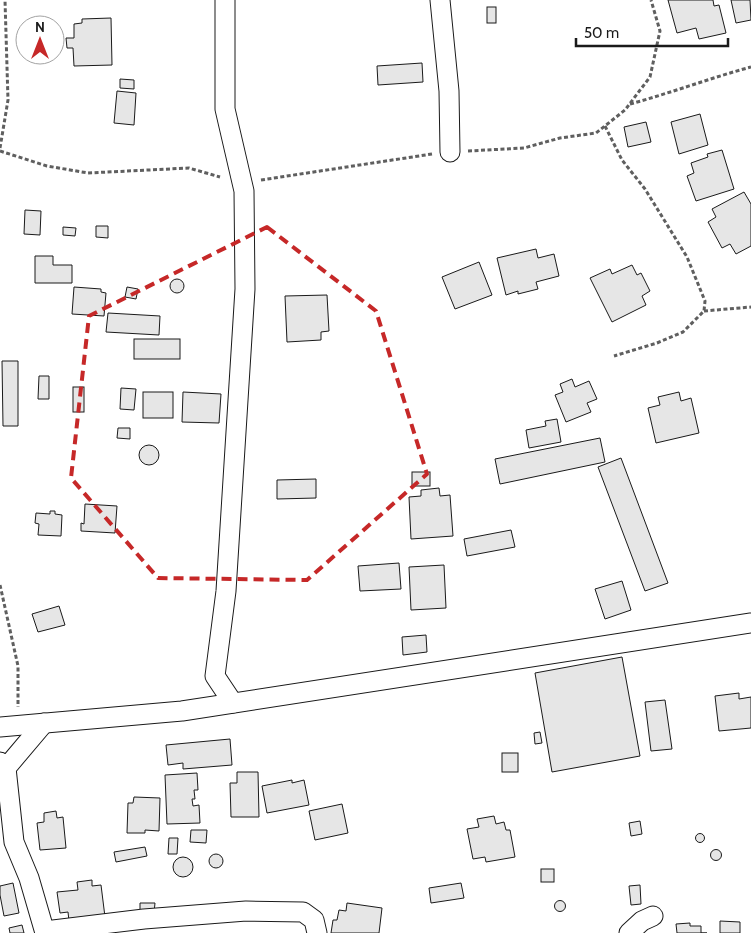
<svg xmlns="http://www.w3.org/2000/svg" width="751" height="933" font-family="Cabin,sans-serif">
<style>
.building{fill:#e6e6e6;stroke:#1a1a1a}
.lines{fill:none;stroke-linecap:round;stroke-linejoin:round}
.minor-casing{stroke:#1a1a1a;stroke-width:21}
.path{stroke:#5f5f5f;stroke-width:3;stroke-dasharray:4 2.5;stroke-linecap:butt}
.minor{stroke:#fff;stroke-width:19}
.marked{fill:none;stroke:#c62828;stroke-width:4;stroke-dasharray:10 6;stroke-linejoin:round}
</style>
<rect width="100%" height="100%" fill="#fff"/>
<g class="building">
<polygon points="668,0 713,0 714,6 719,5 726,33 699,39 696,28 677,33"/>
<polygon points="731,0 750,0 751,20 736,23"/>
<rect x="487" y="7" width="9" height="16"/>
<polygon points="111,18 112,65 74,66 73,48 67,48 66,38 74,38 74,24 82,23 82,19"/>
<polygon points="422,63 423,82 378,85 377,66"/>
<polygon points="120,79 134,80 134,89 120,88"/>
<polygon points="117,91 136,93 134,125 114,123"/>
<polygon points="700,114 708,145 679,154 671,122"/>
<polygon points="646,122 651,142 628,147 624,127"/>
<polygon points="722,150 734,189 696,201 687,176 694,173 691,163 708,157 707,154"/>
<polygon points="744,192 751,204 751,246 736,254 730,244 722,248 708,222 716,217 712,209"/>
<polygon points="25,210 41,211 40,235 24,234"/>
<polygon points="96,226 108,226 108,238 96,237"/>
<polygon points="63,227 76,228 75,236 63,235"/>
<polygon points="536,249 538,258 554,254 559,276 536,282 538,289 518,294 518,291 506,295 497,258"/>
<polygon points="35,256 53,256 53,265 72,265 72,283 35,283"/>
<polygon points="479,262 492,295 455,309 442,277"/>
<polygon points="632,265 637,275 641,273 650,291 642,296 646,305 612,322 590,278 610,269 612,274"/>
<circle cx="177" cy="286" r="7"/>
<polygon points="74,287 101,289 101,292 106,293 104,316 72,314"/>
<polygon points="127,287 138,289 136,299 125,297"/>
<polygon points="327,295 329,331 321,332 321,340 287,342 285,296"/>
<polygon points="108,313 160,316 159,335 106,332"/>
<rect x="134" y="339" width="46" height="20"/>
<polygon points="2,361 18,361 18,426 3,426"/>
<polygon points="39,376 49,376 49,399 38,399"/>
<polygon points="572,379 575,387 589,381 597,399 587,403 591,412 566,422 555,395 563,392 560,384"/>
<rect x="73" y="387" width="11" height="25"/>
<polygon points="121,388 136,389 134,410 120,409"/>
<rect x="143" y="392" width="30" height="26"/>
<polygon points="183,392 221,394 219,423 182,422"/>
<polygon points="679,392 681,401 691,398 699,433 656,443 648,408 660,405 658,397"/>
<polygon points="557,419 561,442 529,448 526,430 546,426 545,421"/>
<polygon points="118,428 130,428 130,439 117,438"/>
<polygon points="600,438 605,462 500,484 495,459"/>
<circle cx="149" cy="455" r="10"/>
<polygon points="621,458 668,583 645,591 598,467"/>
<rect x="412" y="472" width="18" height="14"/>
<polygon points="316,479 316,498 277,499 277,480"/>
<polygon points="439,488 440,496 450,495 453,536 411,539 409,497 421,496 421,490"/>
<polygon points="85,504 117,506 115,533 81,531 81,523 84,524"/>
<polygon points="50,511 55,511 55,514 62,515 61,536 38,535 39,524 35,523 36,513 50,514"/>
<polygon points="511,530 515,547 467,556 464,539"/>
<polygon points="399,563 401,589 360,591 358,566"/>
<polygon points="444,565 446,608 411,610 409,567"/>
<polygon points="622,581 631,610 605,619 595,589"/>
<polygon points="59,606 65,625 38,632 32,614"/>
<polygon points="426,635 427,652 403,655 402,637"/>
<polygon points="622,657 640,756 552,772 535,673"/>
<polygon points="739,693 739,699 751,697 751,728 719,731 715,696"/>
<polygon points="665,700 672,749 651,751 645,702"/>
<polygon points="540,732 542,743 535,744 534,733"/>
<polygon points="230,739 232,765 183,769 183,763 168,765 166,745"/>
<rect x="502" y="753" width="16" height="19"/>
<polygon points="237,772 258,772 259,817 231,817 230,783 237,783"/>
<polygon points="197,773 198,790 194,790 195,799 192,799 193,806 199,805 200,823 167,824 165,775"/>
<polygon points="292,780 292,783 304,780 309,805 267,813 262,786"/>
<polygon points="134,797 160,798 159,831 145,830 145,833 127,833 128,803 133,803"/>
<polygon points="342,804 348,833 315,840 309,811"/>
<polygon points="56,811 57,818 63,817 66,848 40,850 37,823 44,822 44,813"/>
<polygon points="494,816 496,824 504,822 506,830 510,830 515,857 486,862 485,857 473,859 467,829 479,827 477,819"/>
<polygon points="640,821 642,834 631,836 629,823"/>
<polygon points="191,830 207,830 206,843 190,842"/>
<circle cx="700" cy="838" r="4.5"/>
<polygon points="169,838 178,838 177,854 168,854"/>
<polygon points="145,847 147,856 116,862 114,852"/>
<circle cx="716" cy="855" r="5.5"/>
<circle cx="216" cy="861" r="7"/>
<circle cx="183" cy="867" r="10"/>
<rect x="541" y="869" width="13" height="13"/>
<polygon points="92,880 92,886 101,885 105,917 69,921 68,912 60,913 57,892 78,890 77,882"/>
<polygon points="13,883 19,913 4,916 0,895 0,886"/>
<polygon points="461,883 464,898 431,903 429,888"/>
<polygon points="640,885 641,904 631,905 629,886"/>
<circle cx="560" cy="906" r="5.5"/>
<polygon points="140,903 155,903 154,913 140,912"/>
<polygon points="347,903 382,908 379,933 331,933 333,920 337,920 339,910 346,911"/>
<polygon points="720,921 740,922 740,933 720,933"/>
<polygon points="690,923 690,926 701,926 701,933 707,933 677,933 676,924"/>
<polygon points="22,925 24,933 10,933 9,928"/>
</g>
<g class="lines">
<g class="minor-casing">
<g id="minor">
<polyline points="225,0 225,109 244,191 245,289 226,591 215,676 233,703"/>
<polyline points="440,0 449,91 450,152"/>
<polyline points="0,727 182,711 751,623"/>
<polyline points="0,762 6,768 44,723"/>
<polyline points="6,768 14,842 29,878 45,933"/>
<polyline points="45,931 144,919 246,911 303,912 314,920 317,933"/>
<polyline points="629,933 642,921 653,916"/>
</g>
</g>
<g class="path">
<path d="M630 104C671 93 710 78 751 67"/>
<polyline points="605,126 622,160 645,189 687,257 705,301 704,311 683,332 657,343 614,356"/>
<polyline points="0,148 8,100 5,0"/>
<polyline points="0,151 47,166 88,173 189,168 220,177"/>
<polyline points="468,151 524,148 560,138 596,133 625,110 650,77 660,31 651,0"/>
<polyline points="261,180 432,154"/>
<polyline points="704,311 751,307"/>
<polyline points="0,585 18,666 18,707"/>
</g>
<use href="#minor" class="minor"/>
</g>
<path class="marked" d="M267 227 376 311 427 474 307 580 158 578 71 478 89 316Z"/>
<g transform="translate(40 40)"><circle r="24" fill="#ffffff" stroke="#a3a3a3"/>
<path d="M0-4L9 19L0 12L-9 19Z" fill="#c62828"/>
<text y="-8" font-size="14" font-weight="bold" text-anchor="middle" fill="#1a1a1a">N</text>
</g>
<path d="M576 38v8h152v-8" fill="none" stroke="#1a1a1a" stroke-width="2.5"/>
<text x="584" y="38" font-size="15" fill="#1a1a1a" stroke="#ffffff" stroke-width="4" paint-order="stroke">50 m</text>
</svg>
